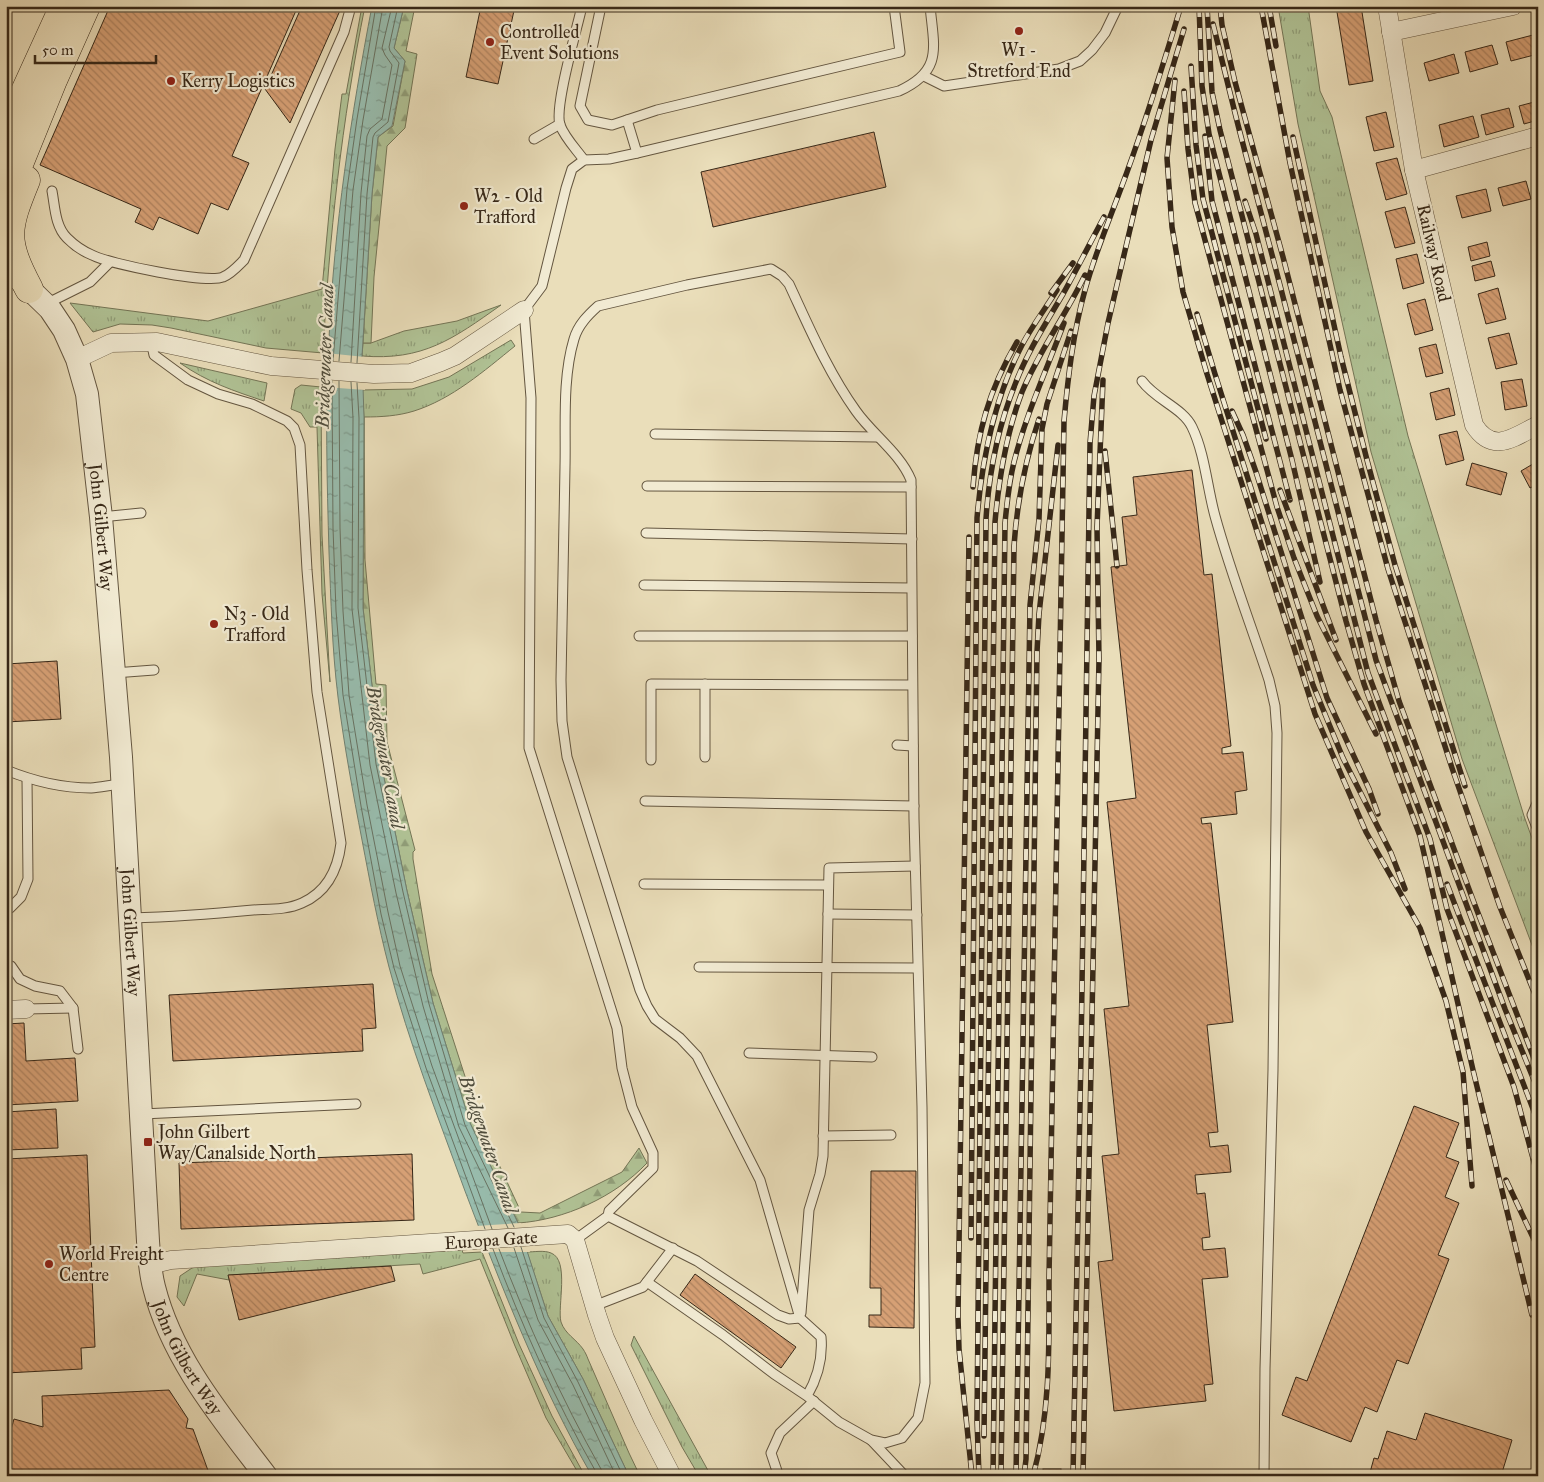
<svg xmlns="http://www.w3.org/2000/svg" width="1544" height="1482" font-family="'IM FELL Great Primer',serif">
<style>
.grass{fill:url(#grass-tufts);stroke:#747556}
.forest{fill:url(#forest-firs);stroke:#747556}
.water{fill:url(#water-ripples);stroke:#718171}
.pier{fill:#eadeba}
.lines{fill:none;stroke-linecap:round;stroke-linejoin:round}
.shore{stroke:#687262;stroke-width:1}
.building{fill:url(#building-back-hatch);stroke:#372818}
.service-casing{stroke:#645640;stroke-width:11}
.minor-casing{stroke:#645640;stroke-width:19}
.tertiary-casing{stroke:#645640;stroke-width:24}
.trunk-casing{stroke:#372818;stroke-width:29}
.service{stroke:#f1ead2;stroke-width:9}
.minor{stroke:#f1ead2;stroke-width:18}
.tertiary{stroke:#f1ead2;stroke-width:22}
.trunk{stroke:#eadeba;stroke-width:28}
.rail-casing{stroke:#372818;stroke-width:5.5}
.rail{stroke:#f1ead2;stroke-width:4;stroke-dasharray:11;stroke-linecap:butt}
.poi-dot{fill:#8f2418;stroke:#f1ead2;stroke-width:2}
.labels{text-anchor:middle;stroke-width:4.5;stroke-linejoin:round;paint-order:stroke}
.poi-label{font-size:18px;fill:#372818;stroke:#f1ead2;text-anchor:start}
.street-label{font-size:18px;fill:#372818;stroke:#f1ead2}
.water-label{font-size:19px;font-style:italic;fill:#4f4d3d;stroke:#f1ead2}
</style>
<defs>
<pattern id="grass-tufts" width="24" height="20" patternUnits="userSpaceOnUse" patternTransform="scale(1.25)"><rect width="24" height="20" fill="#b0c295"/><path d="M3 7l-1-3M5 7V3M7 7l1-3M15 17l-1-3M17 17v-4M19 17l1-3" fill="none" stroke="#909e79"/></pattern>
<pattern id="forest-firs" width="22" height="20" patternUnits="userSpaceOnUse" patternTransform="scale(1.25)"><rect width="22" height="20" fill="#b0c295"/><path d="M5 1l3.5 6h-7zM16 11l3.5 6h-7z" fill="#909e79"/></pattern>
<pattern id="water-ripples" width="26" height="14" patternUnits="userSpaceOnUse" patternTransform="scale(1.25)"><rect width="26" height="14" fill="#98bcad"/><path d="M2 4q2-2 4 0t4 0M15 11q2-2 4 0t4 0" fill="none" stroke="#7d998c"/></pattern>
<pattern id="building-back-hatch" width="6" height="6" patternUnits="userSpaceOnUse" patternTransform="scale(1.25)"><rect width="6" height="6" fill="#d6a075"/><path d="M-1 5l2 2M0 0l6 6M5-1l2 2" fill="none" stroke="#ae825f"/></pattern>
</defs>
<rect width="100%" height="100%" fill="#eadeba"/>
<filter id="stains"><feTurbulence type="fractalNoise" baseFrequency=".004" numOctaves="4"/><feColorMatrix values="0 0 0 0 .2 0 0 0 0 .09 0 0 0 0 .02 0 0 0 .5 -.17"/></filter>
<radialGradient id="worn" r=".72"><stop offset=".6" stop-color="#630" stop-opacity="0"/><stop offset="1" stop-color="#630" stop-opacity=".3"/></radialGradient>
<g class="grass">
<path d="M362 6H365C342 120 329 237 323 353L266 348 171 328 152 325 120 324 93 332 70 303 208 321 322 289 335 149 342 94H346Z"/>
<polygon points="1278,6 1308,6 1320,91 1332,117 1408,436 1524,816 1538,855 1538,961 1462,759 1371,452 1298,124"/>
<path d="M501 305C453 339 423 361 362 356L363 343H371L404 331 457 321Z"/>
<path d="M511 340 515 346C484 371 452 399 414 411 398 416 381 417 364 417L362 390 412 389 449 377Z"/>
<path d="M180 363 267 383 264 401C234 391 207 382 180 363Z"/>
<polygon points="301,385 321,387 322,535 330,682 322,594 317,427 310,427 301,413 291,409 295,389"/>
<polygon points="462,1250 463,1253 482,1252 519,1344 552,1416 585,1476 580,1476 546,1418 515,1346 480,1259 423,1274 420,1264 229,1275 229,1280 197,1274 184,1306 177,1297 180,1276 192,1268 203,1265"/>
<path d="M527 1252C534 1252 544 1250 551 1253 570 1260 557 1307 561 1322 565 1334 576 1339 583 1349 585 1352 587 1356 588 1359L629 1453 640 1476H629L583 1379 548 1316Z"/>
<polygon points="634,1336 705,1465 711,1476 699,1476 682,1447 631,1345"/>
</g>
<g class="forest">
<polygon points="404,6 415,6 406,51 417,54 405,128 387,146 374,277 371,343 363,343 372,194 378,137 393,126 405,61 394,48"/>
<path d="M364 417 365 560 376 684 386 685 387 742 415 850 413 852V859L432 974 481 1126 521 1212 540 1213 622 1172 639 1148 647 1163C615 1197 564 1220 518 1223L470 1123 433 1003 407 891 381 763 363 608Z"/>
</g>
<path class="water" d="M372 6H404L394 48 405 61 392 126 378 137 372 194 362 356 364 417 363 608 381 763 407 891 433 1003 470 1123 518 1223 548 1316 583 1379 629 1476H592C540 1385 502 1288 465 1191 438 1117 409 1043 389 967 378 925 370 882 362 840 353 793 344 745 338 697 332 649 331 601 329 552 327 481 325 410 329 339 334 227 351 116 372 6Z"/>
<g class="pier">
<polygon points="326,353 365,357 365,390 325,387"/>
<polygon points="521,1223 530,1252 486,1252 476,1226"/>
</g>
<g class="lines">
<g class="shore">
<polyline points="333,361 347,189 357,119 376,6"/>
<polyline points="339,361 353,190 363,120 383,6"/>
<polyline points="351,362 361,193 367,136 370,129 382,119 392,65 385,55 382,48 392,6"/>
<polyline points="357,363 367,194 373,137 375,133 388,122 399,63 390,51 389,47 398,6"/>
<polyline points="332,381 333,528 336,611 343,695 361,806 381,914 394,968 426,1068 485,1229"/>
<polyline points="339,381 340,528 343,611 349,695 367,805 388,912 400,966 432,1066 492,1229"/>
<polyline points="351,382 353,418 352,609 370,765 396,893 423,1006 459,1127 508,1228"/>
<polyline points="357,383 359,418 358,608 376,764 403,892 429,1004 465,1125 514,1227"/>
<polyline points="521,1247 544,1318 578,1382 623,1476"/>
<polyline points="514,1248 538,1320 573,1385 616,1476"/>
<path d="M493 1249C522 1326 555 1400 596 1472V1476"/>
<path d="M499 1249C528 1325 561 1398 601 1469L603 1476"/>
</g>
</g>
<g class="building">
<polygon points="110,6 298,6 232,156 249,163 228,210 211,203 198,234 159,217 153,230 135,222 141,209 40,165"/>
<polygon points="302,6 342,6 290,123 265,89"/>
<polygon points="481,6 515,6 498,84 466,77"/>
<polygon points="1336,6 1361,6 1373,81 1349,85"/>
<polygon points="1533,35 1538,54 1511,61 1506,42"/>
<polygon points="1492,45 1498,64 1470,72 1465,52"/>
<polygon points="1454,54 1459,73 1429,81 1424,63"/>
<polygon points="1538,101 1538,120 1524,124 1519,106"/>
<polygon points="1509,108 1514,127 1486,135 1481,115"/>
<polygon points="1386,112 1394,147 1374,151 1366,117"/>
<polygon points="1473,116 1479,137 1444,147 1439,125"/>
<polygon points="874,132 886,187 713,227 701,172"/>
<polygon points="1397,158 1407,194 1386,200 1376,163"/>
<polygon points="1526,181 1531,199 1503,206 1498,188"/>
<polygon points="1486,189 1491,211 1462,218 1456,196"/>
<polygon points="1405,207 1415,243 1395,248 1385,212"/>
<polygon points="1487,242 1490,256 1471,261 1468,247"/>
<polygon points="1417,254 1424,283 1403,289 1396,259"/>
<polygon points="1491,261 1495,276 1475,281 1472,266"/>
<polygon points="1498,288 1506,319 1486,324 1478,294"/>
<polygon points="1425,299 1433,330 1415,335 1407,304"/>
<polygon points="1509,333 1517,364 1496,369 1488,338"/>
<polygon points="1436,344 1443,373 1426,377 1419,348"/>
<polygon points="1522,379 1527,406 1505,410 1501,382"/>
<polygon points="1449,388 1455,415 1436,420 1430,393"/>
<polygon points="1457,431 1464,460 1446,465 1439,435"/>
<polygon points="1538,461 1538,484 1530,488 1521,471"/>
<polygon points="1472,463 1507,473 1501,495 1466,485"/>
<polygon points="1192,470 1204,575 1212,574 1231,746 1222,748 1222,754 1243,752 1247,790 1235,792 1237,814 1201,818 1202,824 1211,823 1233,1022 1207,1025 1218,1132 1208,1133 1210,1147 1228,1145 1231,1172 1195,1175 1197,1194 1205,1193 1210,1237 1202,1238 1203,1250 1225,1248 1228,1277 1202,1279 1213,1384 1204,1385 1206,1401 1114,1411 1098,1262 1113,1260 1102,1156 1119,1154 1104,1009 1129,1006 1107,802 1136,798 1111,567 1127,565 1122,517 1137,515 1133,477"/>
<polygon points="57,661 61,719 6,722 6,664"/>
<polygon points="373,984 376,1028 362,1029 363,1051 173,1061 169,995"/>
<polygon points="24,1023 26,1061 75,1058 78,1101 6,1105 6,1024"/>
<polygon points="1414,1106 1459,1123 1446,1157 1459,1162 1445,1197 1459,1203 1438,1255 1449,1259 1408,1364 1397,1360 1377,1412 1365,1407 1351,1442 1282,1415 1296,1377 1307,1381"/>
<polygon points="56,1109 58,1148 6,1150 6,1112"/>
<polygon points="412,1154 414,1220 181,1229 179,1163"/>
<polygon points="87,1155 95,1347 81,1348 82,1369 6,1373 6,1159"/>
<polygon points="871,1171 916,1171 914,1328 869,1327 869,1315 881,1315 881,1288 870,1288"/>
<polygon points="391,1266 395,1281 239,1320 228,1275"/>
<polygon points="695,1274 796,1347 781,1368 680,1295"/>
<polygon points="169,1390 188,1419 186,1428 193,1429 210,1476 6,1476 6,1447 14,1419 43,1427 42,1396"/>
<polygon points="1425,1413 1512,1440 1501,1476 1369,1476 1374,1458 1378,1459 1387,1431 1416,1440"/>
<rect x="1043" y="1469" width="18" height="7"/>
</g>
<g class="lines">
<g class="service-casing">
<g id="service">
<path d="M582 6C577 29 554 107 560 125 565 138 576 149 584 160"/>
<polyline points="601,6 580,106 588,120 612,125 657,110 900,52 894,6"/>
<polyline points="924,76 944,86 1059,69 1080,61 1092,50 1105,33 1118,6"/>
<polyline points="627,120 637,153"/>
<polyline points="534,139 560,124"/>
<path d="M52 191C55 207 55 226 67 238 74 245 82 251 92 255 109 264 207 284 223 277 231 274 238 266 244 260L344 32 351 6"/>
<polyline points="46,304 90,282 110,262"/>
<path d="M1142 381C1156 400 1183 408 1192 427 1205 454 1207 487 1215 516 1230 571 1251 625 1269 680L1275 706 1277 733 1273 1070 1265 1369 1264 1476"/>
<polyline points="655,434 877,437"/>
<polyline points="647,486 911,487"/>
<polyline points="101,517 141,513"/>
<polyline points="646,533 912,539"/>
<polyline points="644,585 911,588"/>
<polyline points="639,636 912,636"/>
<polyline points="114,673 154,670"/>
<polyline points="897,745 913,746"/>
<polyline points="705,757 705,684"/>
<polyline points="651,760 651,684 912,685"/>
<path d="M6 770C33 781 62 788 91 788 101 787 112 785 122 784"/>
<polyline points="645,801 914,806"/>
<polyline points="1538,801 1532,815 1538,830"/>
<polyline points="644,884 828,885"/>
<polyline points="6,909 10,908 21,897 28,879 27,779"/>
<polyline points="828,914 917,915"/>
<path d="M131 918C171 917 212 914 253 910 268 909 287 910 302 903 327 892 338 869 341 843L317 692 307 570 300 445 294 428 287 421 252 404 218 394 188 380 154 355 151 341"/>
<polyline points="11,966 20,979 35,986 60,991 73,1008 78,1049"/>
<polyline points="699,967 917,968"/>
<polyline points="26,1009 73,1008"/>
<polyline points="749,1053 872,1057"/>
<polyline points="142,1114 356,1104"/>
<polyline points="823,1136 891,1135"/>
<polyline points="608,1216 697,1261 778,1315 789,1319 800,1318"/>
<path d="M575 1240 608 1216 609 1211 653 1168V1153L632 1107 622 1068 617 1028 529 748 531 398 524 310 542 286 566 188 572 169 584 160 609 159 637 153 899 91C943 71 934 48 930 6"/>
<path d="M647 1282 723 1335 774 1374 807 1396 839 1422 871 1440 885 1443 902 1438 918 1418 925 1383 922 1107 914 819 911 480C900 453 872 434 856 411 828 372 809 327 789 284L782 276 771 269 687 285 598 306C588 315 578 325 574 339 562 379 566 425 565 467 563 538 562 609 561 680L562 721 567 757 640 990 647 1006 655 1019 680 1038 697 1056 760 1180 800 1318 821 1337C823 1359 818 1377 807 1396"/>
<polyline points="594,1306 643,1287 673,1248"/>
<polyline points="801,1313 809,1210 820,1174 823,1156 829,868 915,866"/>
<polyline points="871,1440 905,1476"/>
<polyline points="780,1476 778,1474 771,1453 780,1433 814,1401"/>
</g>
</g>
<g class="minor-casing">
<g id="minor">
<path d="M1387 6 1414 170 1474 425C1493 455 1514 437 1538 425"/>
<polyline points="1391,32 1513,6"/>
<polyline points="1414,170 1538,136"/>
<polyline points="77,359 111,343 157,342 271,366 374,374 411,373 441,362 455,356 524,310"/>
<polyline points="6,1010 26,1009"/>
<polyline points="150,1265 171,1260 568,1234 575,1240 597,1315 605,1338 643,1420 672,1476"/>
</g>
</g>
<g class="tertiary-casing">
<g id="tertiary">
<path id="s1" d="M18 278 50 309 64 330 77 359 87 394 101 517 121 757 148 1241C149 1256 150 1272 154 1287 172 1359 222 1418 266 1476"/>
</g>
</g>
<g class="trunk-casing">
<g id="trunk">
<polyline points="6,133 64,6"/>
<path d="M26 180C6 229 3 240 29 289"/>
<polyline points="6,196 53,80 86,6"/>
</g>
</g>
<use href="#service" class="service"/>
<use href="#minor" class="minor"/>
<use href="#tertiary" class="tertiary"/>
<use href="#trunk" class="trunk"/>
<g class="rail-casing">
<g id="rail">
<polyline points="1199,6 1202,86 1209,134 1292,460 1320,582"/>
<polyline points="1207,6 1212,92 1220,130 1346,621 1364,684 1420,836 1473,1070 1532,1315"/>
<polyline points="1220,6 1222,25 1235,82 1283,257 1376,620 1399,701 1473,900 1538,1069"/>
<polyline points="1261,6 1290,163 1340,390 1388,569 1452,768 1500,907 1538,1002"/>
<polyline points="1269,6 1276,46"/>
<polyline points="1213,24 1238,125 1281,289 1376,660 1505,1009 1538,1090"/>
<polyline points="1191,66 1196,145 1203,199 1266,439"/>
<polyline points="1175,80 1167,158 1172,227 1183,292 1207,374 1315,714 1366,832 1420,928 1446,1001 1463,1072 1472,1186"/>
<polyline points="1184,91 1188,149 1195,203 1277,507 1294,558 1317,616 1376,734"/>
<polyline points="1205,136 1212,201 1290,500"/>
<polyline points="1293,137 1341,357 1367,460 1395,565 1465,786"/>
<polyline points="1245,201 1256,234 1368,673 1430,839 1447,909 1514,1087 1535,1166 1538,1182"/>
<polyline points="1051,293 1073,263"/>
<polyline points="1197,314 1215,374 1313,685 1343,758 1391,853 1405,889"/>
<polyline points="1232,411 1243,435 1256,472 1327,698 1369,789 1378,814"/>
<polyline points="1105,451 1117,566"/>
<path d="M973 487C977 432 989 390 1017 342"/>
<polyline points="1280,490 1336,640"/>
<polyline points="969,537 958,1317 959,1349 972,1476"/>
<polyline points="1447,884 1538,1122"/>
<polyline points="1506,1180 1538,1248"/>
<path d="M971 1238 977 518C982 459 994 399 1022 345 1032 326 1045 309 1057 290"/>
<path d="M984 1436 995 522C999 478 1006 434 1022 392 1039 351 1066 315 1085 275"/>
<path d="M979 1476 977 1420 986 519C989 472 998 426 1016 382 1028 351 1046 323 1063 294 1077 269 1090 243 1104 217"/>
<path d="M993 1476 1005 523C1007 502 1009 482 1014 462 1026 414 1047 369 1064 323"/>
<path d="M1001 1476 1014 546C1017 502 1025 461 1039 419"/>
<polyline points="1016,1476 1030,605 1039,519 1042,429 1047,404 1071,331"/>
<polyline points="1024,1476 1026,1459 1037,652 1039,614 1058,445"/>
<path d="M1033 1476C1051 1411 1049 1344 1049 1278L1064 421C1068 377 1073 333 1085 290 1096 250 1113 211 1127 172 1147 117 1164 62 1181 6"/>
<polyline points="1073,1476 1081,1053 1090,443 1094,396 1108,323 1151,140 1184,29"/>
<polyline points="1083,1476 1099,659 1097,527 1103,380"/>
</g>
</g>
<use href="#rail" class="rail"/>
</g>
<g class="poi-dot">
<circle cx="1019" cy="31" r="5"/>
<circle cx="490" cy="42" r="5"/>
<circle cx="171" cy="81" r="5"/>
<circle cx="464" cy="206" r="5"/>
<circle cx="214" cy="624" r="5"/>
<rect x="143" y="1137" width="10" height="10" rx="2.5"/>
<circle cx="49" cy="1264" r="5"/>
</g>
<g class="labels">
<g class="poi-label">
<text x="500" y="38">Controlled<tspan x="500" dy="21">Event Solutions</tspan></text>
<text x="1019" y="56" text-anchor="middle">W1 -<tspan x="1019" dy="21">Stretford End</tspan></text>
<text x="181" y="87">Kerry Logistics</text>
<text x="474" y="202">W2 - Old<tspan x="474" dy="21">Trafford</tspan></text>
<text x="224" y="620">N3 - Old<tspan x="224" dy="21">Trafford</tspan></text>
<text x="158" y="1138">John Gilbert<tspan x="158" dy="21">Way/Canalside North</tspan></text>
<text x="59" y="1260">World Freight<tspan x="59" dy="21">Centre</tspan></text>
</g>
<g class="street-label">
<text transform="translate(1434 253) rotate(77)" y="6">Railway Road</text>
<text dy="6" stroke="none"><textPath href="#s1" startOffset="272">John Gilbert Way</textPath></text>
<text dy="6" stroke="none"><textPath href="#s1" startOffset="678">John Gilbert Way</textPath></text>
<text transform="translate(491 1240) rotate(-4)" y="6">Europa Gate</text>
<text dy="6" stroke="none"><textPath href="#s1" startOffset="1112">John Gilbert Way</textPath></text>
</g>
<g class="water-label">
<text transform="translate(324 356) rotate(-88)" y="7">Bridgewater Canal</text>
<text transform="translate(386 757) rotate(80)" y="7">Bridgewater Canal</text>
<text transform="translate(489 1144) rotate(71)" y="7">Bridgewater Canal</text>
</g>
</g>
<rect width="1544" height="1482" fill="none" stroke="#eadeba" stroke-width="25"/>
<rect x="8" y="8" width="1529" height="1467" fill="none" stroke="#372818" stroke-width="2.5"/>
<rect x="12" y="12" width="1519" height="1457" fill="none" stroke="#372818"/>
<path d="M35 55v8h121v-8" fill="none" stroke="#372818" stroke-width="2.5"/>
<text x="42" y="55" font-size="15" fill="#372818" stroke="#f1ead2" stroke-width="4" paint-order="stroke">50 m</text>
<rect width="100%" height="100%" filter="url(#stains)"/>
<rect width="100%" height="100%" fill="url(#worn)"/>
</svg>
